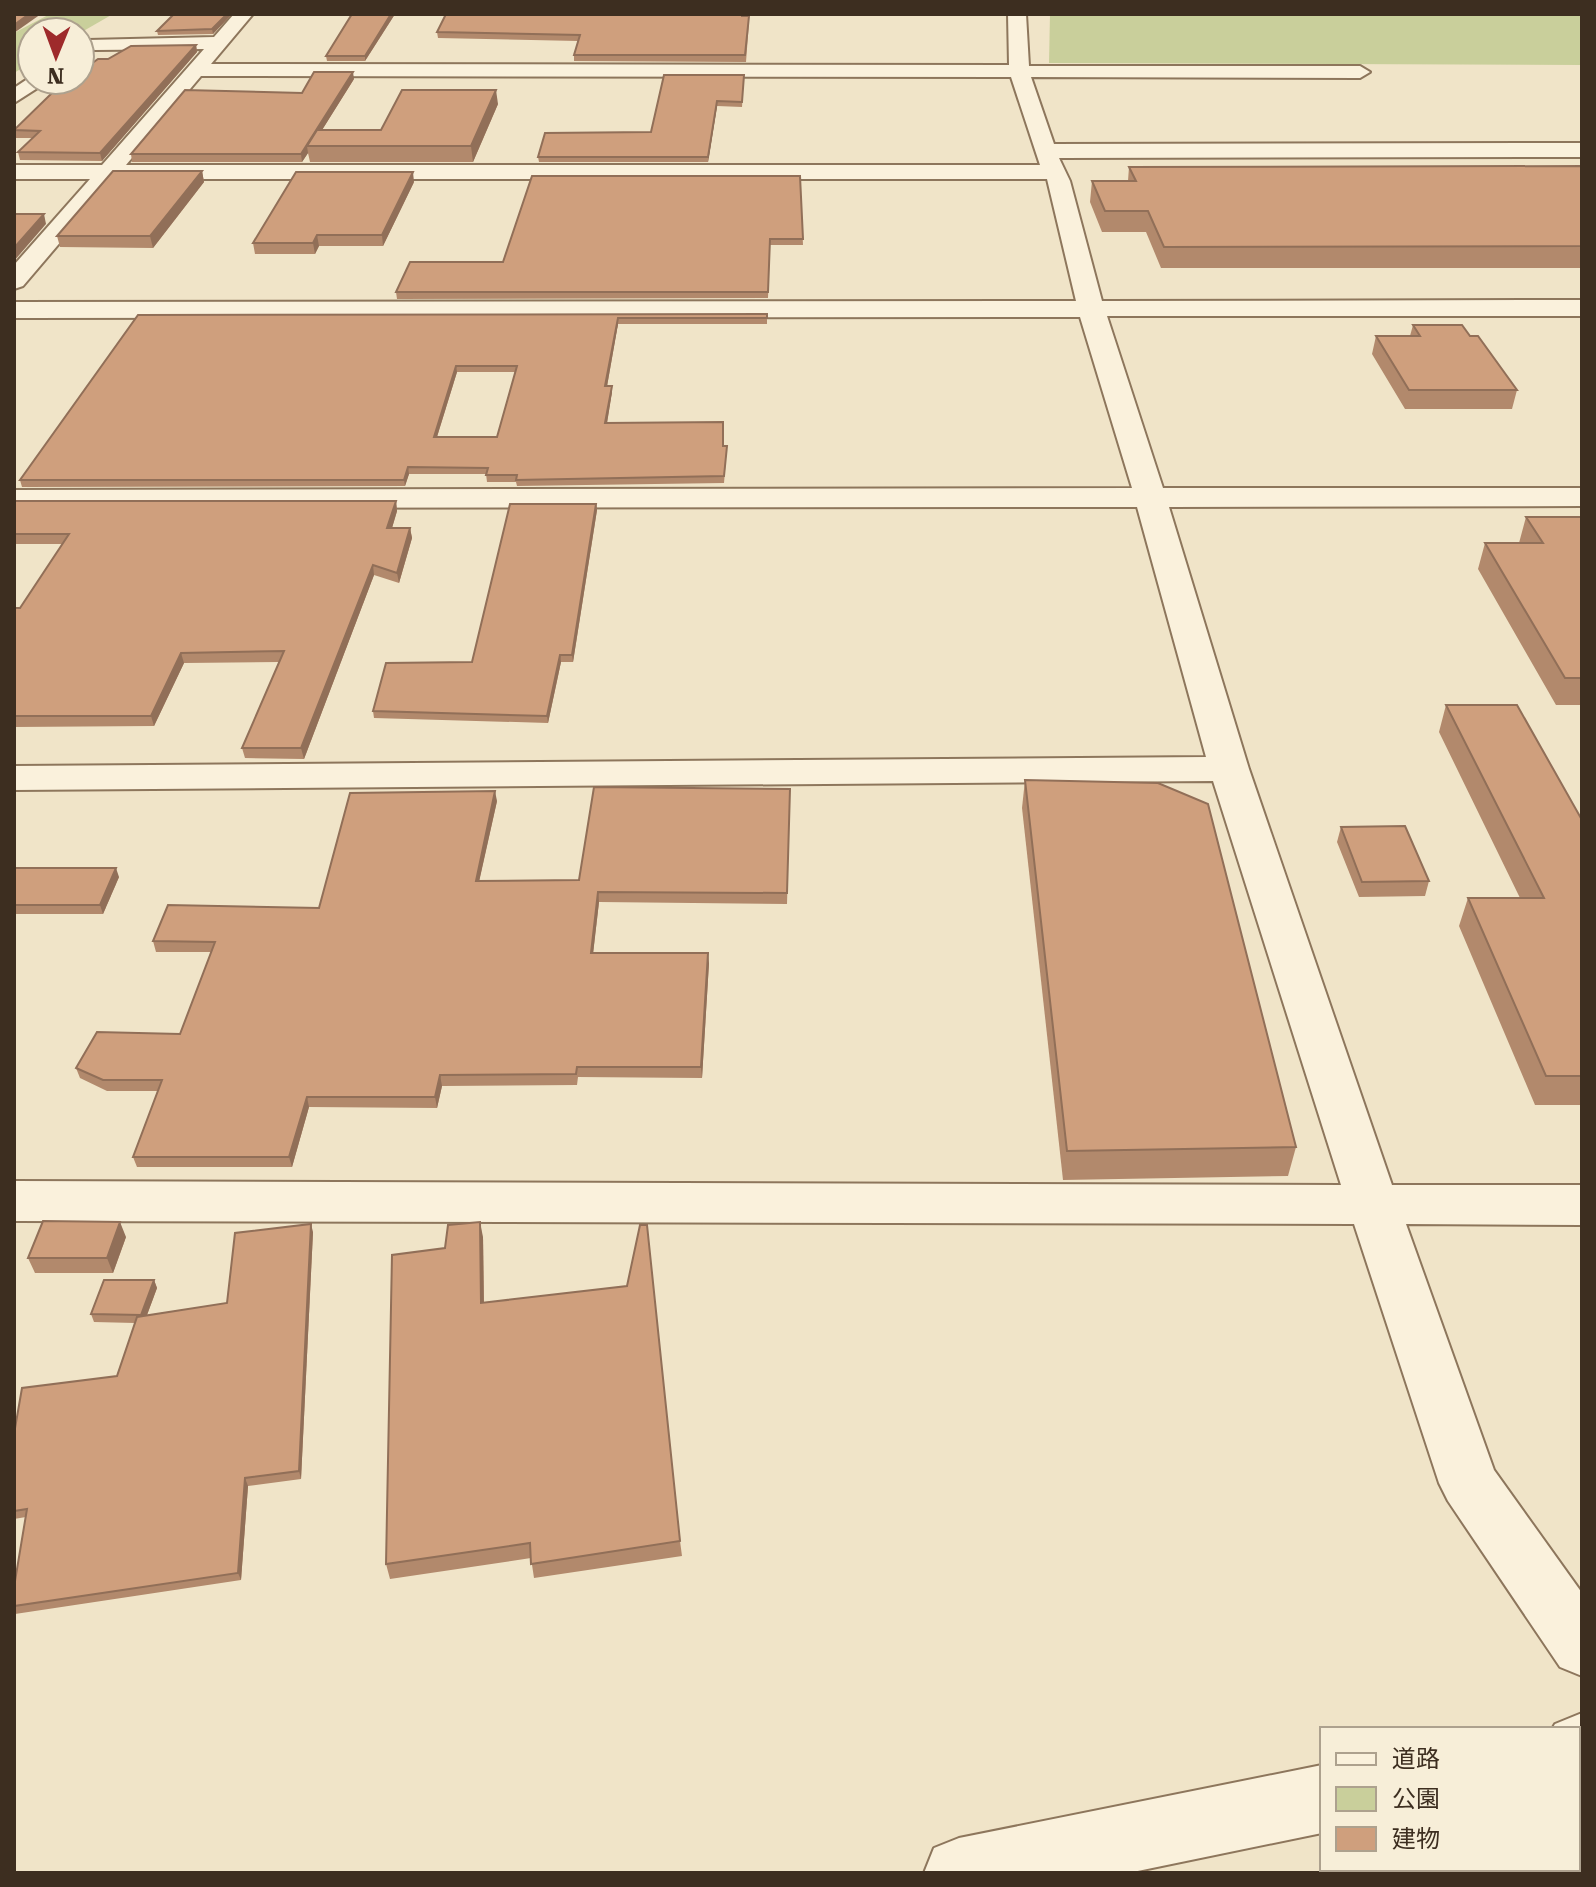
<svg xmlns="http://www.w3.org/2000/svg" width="1596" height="1887" font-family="'Roboto Serif','Noto Sans JP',serif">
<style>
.green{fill:#c9cf9b}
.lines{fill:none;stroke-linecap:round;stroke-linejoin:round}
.minor-casing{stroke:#8d765c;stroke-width:4}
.minor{fill:#faf1dc;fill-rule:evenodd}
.wall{fill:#b2896c;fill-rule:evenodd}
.shaded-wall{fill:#916f58}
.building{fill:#cf9f7d;stroke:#916f58;stroke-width:2;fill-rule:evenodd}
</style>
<rect width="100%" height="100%" fill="#f0e4c8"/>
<g class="green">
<polygon points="50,14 113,14 80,33 32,32 32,62 14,73 14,33"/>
<polygon points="1050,14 1582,14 1582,65 1049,63"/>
</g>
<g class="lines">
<g class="minor-casing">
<g id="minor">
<path d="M234 14H253L211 64 1009 65 1008 14H1026L1029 66H1360L1370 72 1360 78 1031 77 1054 144 1582 143V157L1059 158 1070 181 1102 301 1582 300V316H1107L1163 488H1582V506L1169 507 1249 769 1392 1185H1582V1225L1406 1224 1494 1470 1582 1593V1676L1560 1667 1448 1501 1439 1483 1354 1224 14 1221V1181L1341 1185 1213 781 14 790V766L1206 757 1137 507 14 508V490L1132 488 1080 317 14 318V302L1076 301 1047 179H114L23 286 14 289V265L90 179H14V165H102L204 49 95 50 88 48 86 44 88 40 214 37ZM201 76 1011 77 1040 165H126Z"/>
<polygon points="32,76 32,80 50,80 14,103 14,88"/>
<polygon points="1582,1713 1582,1779 1578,1780 1578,1729 1552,1729 1555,1724"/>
<polygon points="1322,1765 1322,1833 1128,1873 924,1873 934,1848 959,1838"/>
</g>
</g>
<use href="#minor" class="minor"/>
</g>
<g class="wall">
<polygon points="232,14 213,34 158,35 157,31"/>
<polygon points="395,14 365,61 327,61 326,56"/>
<polygon points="446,14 744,14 743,16 749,22 746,62 574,61 574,55 578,41 438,38 437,32"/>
<polygon points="196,45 197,52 102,161 20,160 18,152 32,138 16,138 14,130 108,59"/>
<polygon points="744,75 742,107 717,106 708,162 539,162 538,157 651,132"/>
<polygon points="354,79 322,130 381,130 498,104 473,162 310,162 308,153 302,162 132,162 131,154 302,93"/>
<polygon points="1582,166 1582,268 1161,268 1146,232 1102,232 1090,202 1092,181 1128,181 1129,167"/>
<polygon points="202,171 204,182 153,248 60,247 57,236"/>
<polygon points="800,176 803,245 770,245 768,298 397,299 396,292"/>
<polygon points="414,182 383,246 319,246 315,254 255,254 253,243"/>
<path d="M767 314V324H618L607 386 612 392 607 423 727 446 724 483 517 486 516 482H487L486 474H409L405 486 22 487 20 480 138 315ZM457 372H515L497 437H437Z"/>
<polygon points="1413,325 1470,336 1517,390 1512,409 1405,409 1372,354 1376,336 1410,336"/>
<polygon points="14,501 396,501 397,511 392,528 410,528 412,538 399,583 374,575 304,759 245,758 242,748 279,662 184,663 154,726 14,727 14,608 20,608 63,544 14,544"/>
<polygon points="596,504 597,510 573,662 561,662 548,723 374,718 373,711 472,662"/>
<polygon points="1526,517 1582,517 1582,705 1556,705 1478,569 1485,543 1519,543"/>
<polygon points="1446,705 1582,820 1582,1105 1535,1105 1459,926 1468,898 1520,898 1439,732"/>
<polygon points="1025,780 1296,1147 1288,1176 1063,1180 1022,808"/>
<polygon points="790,789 787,904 599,902 593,953 709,963 702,1078 578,1077 577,1085 442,1086 437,1108 309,1107 292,1167 137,1167 133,1157 158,1091 107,1091 80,1078 76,1068 180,1034 211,952 156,952 153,941 319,908 497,801 479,881 579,880"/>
<polygon points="1341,827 1429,881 1425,896 1359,897 1337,842"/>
<polygon points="14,868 119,877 103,914 14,914"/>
<polygon points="313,1232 301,1479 248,1486 241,1580 15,1614 14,1587 26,1517 14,1519 14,1434 117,1376 135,1323 94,1322 91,1314 154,1280 157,1288 147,1315 227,1303"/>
<polygon points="126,1237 113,1273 35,1273 28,1258"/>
<polygon points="483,1237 484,1303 680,1541 682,1556 534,1578 531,1558 390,1579 386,1564 445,1248"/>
</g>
<g class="shaded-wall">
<polygon points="29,14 41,14 14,33 14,25"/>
<polygon points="227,14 232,14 213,34 212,29"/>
<polygon points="391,14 395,14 365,61 365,56"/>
<polygon points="196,45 197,52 102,161 100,153"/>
<polygon points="353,72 354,79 312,146 307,146 308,153 302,162 301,154"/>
<polygon points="496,90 498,104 473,162 471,146"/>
<polygon points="717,101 717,106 708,162 708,157"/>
<polygon points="202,171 204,182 153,248 150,236"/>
<polygon points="413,172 414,182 383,246 382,235"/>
<polygon points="44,214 46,224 14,261 14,248"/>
<polygon points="317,235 319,246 315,254 313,243"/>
<polygon points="618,318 618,324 606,392 605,386"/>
<polygon points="456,366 457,372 435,443 434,437"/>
<polygon points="612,386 612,392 606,429 605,423"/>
<polygon points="408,467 409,474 405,486 404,480"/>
<polygon points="396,501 397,511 389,538 387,528"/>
<polygon points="596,504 597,510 573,662 572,655"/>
<polygon points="410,528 412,538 399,583 397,573"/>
<polygon points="373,565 374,575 304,759 301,748"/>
<polygon points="181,653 184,663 154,726 151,716"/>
<polygon points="560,655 561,662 548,723 547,716"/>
<polygon points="495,791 497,801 477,891 476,881"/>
<polygon points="116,868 119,877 103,914 100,905"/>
<polygon points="598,892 599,902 592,963 591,953"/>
<polygon points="708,953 709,963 702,1078 701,1067"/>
<polygon points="440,1075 442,1086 437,1108 435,1097"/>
<polygon points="307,1097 309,1107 292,1167 289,1157"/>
<polygon points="120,1222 126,1237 113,1273 107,1258"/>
<polygon points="480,1222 483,1237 484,1318 481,1303"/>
<polygon points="311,1224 313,1232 301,1479 299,1471"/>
<polygon points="154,1280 157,1288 144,1323 141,1315"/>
<polygon points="245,1478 248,1486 241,1580 238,1573"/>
</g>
<g class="building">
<polygon points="14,14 29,14 14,25"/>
<polygon points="174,14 227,14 212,29 157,31"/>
<polygon points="352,14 391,14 365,56 326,56"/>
<polygon points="446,14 742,14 742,16 749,16 745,55 574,55 580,35 437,32"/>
<polygon points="196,45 100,153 18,152 40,131 14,130 54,91 69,80 80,80 80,72 98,59 108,59 131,46"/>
<polygon points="314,72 353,72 301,154 131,154 185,90 302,93"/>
<polygon points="664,75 744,75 742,102 717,101 708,157 538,157 545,133 651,132"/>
<polygon points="402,90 496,90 471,146 307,146 317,130 381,130"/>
<polygon points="1582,166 1582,246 1164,247 1148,211 1105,211 1092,181 1136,181 1129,167"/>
<polygon points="113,171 202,171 150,236 57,236"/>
<polygon points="296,172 413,172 382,235 317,235 313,243 253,243"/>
<polygon points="532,176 800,176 803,239 770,239 768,292 396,292 410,262 503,262"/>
<polygon points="14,214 44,214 14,248"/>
<path d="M767 314V318H618L605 386H612L605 423 723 422V446H727L724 476 516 480 517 475H486L488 468 408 467 404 480H20L138 315ZM456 366H517L497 437H434Z"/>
<polygon points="1413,325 1462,325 1470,336 1478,336 1517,390 1409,390 1376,336 1420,336"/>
<polygon points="14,501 396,501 387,528 410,528 397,573 373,565 301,748 242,748 284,651 181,653 151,716 14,716 14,608 20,608 69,534 14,534"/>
<polygon points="510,504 596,504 572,655 560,655 547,716 373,711 386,663 472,662"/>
<polygon points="1526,517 1582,517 1582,678 1565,678 1485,543 1543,543"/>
<polygon points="1446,705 1517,705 1582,820 1582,1076 1546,1076 1468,898 1544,898"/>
<polygon points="1025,780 1158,783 1208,804 1296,1147 1067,1151"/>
<polygon points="594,787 790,789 787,893 598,892 591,953 708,953 701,1067 577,1067 576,1074 440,1075 435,1097 307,1097 289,1157 133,1157 162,1080 103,1080 76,1068 97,1032 180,1034 215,942 153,941 168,905 319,908 350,793 495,791 476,881 579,880"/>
<polygon points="1405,826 1429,881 1362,882 1341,827"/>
<polygon points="14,868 116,868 100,905 14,905"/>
<polygon points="43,1221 120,1222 107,1258 28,1258"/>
<polygon points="480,1222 481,1303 627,1286 640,1225 647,1225 680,1541 531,1564 530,1543 386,1564 392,1255 445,1248 448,1225"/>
<polygon points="311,1224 299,1471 245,1478 238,1573 14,1606 14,1587 27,1509 14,1511 14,1434 22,1388 117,1376 137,1317 227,1303 235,1233"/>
<polygon points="104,1280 154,1280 141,1315 91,1314"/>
</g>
<rect width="1596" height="1887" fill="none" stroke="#3d2e20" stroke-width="32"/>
<rect x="1320" y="1727" width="260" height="144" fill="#f7eed8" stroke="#ada18e" stroke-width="2"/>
<rect x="1336" y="1753" width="40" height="12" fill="#faf1dc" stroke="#ada18e" stroke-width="2"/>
<text x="1392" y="1767" font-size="24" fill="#3d2e20">道路</text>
<rect x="1336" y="1787" width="40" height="24" fill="#c9cf9b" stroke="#ada18e" stroke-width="2"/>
<text x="1392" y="1807" font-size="24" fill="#3d2e20">公園</text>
<rect x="1336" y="1827" width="40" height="24" fill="#cf9f7d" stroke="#ada18e" stroke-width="2"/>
<text x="1392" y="1847" font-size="24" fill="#3d2e20">建物</text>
<g transform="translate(56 56) rotate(181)"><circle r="38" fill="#f7eed8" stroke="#ada18e" stroke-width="2"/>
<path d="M0-6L14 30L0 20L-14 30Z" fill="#9e2a2b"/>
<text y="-12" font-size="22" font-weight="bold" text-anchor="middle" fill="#3d2e20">N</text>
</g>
</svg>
